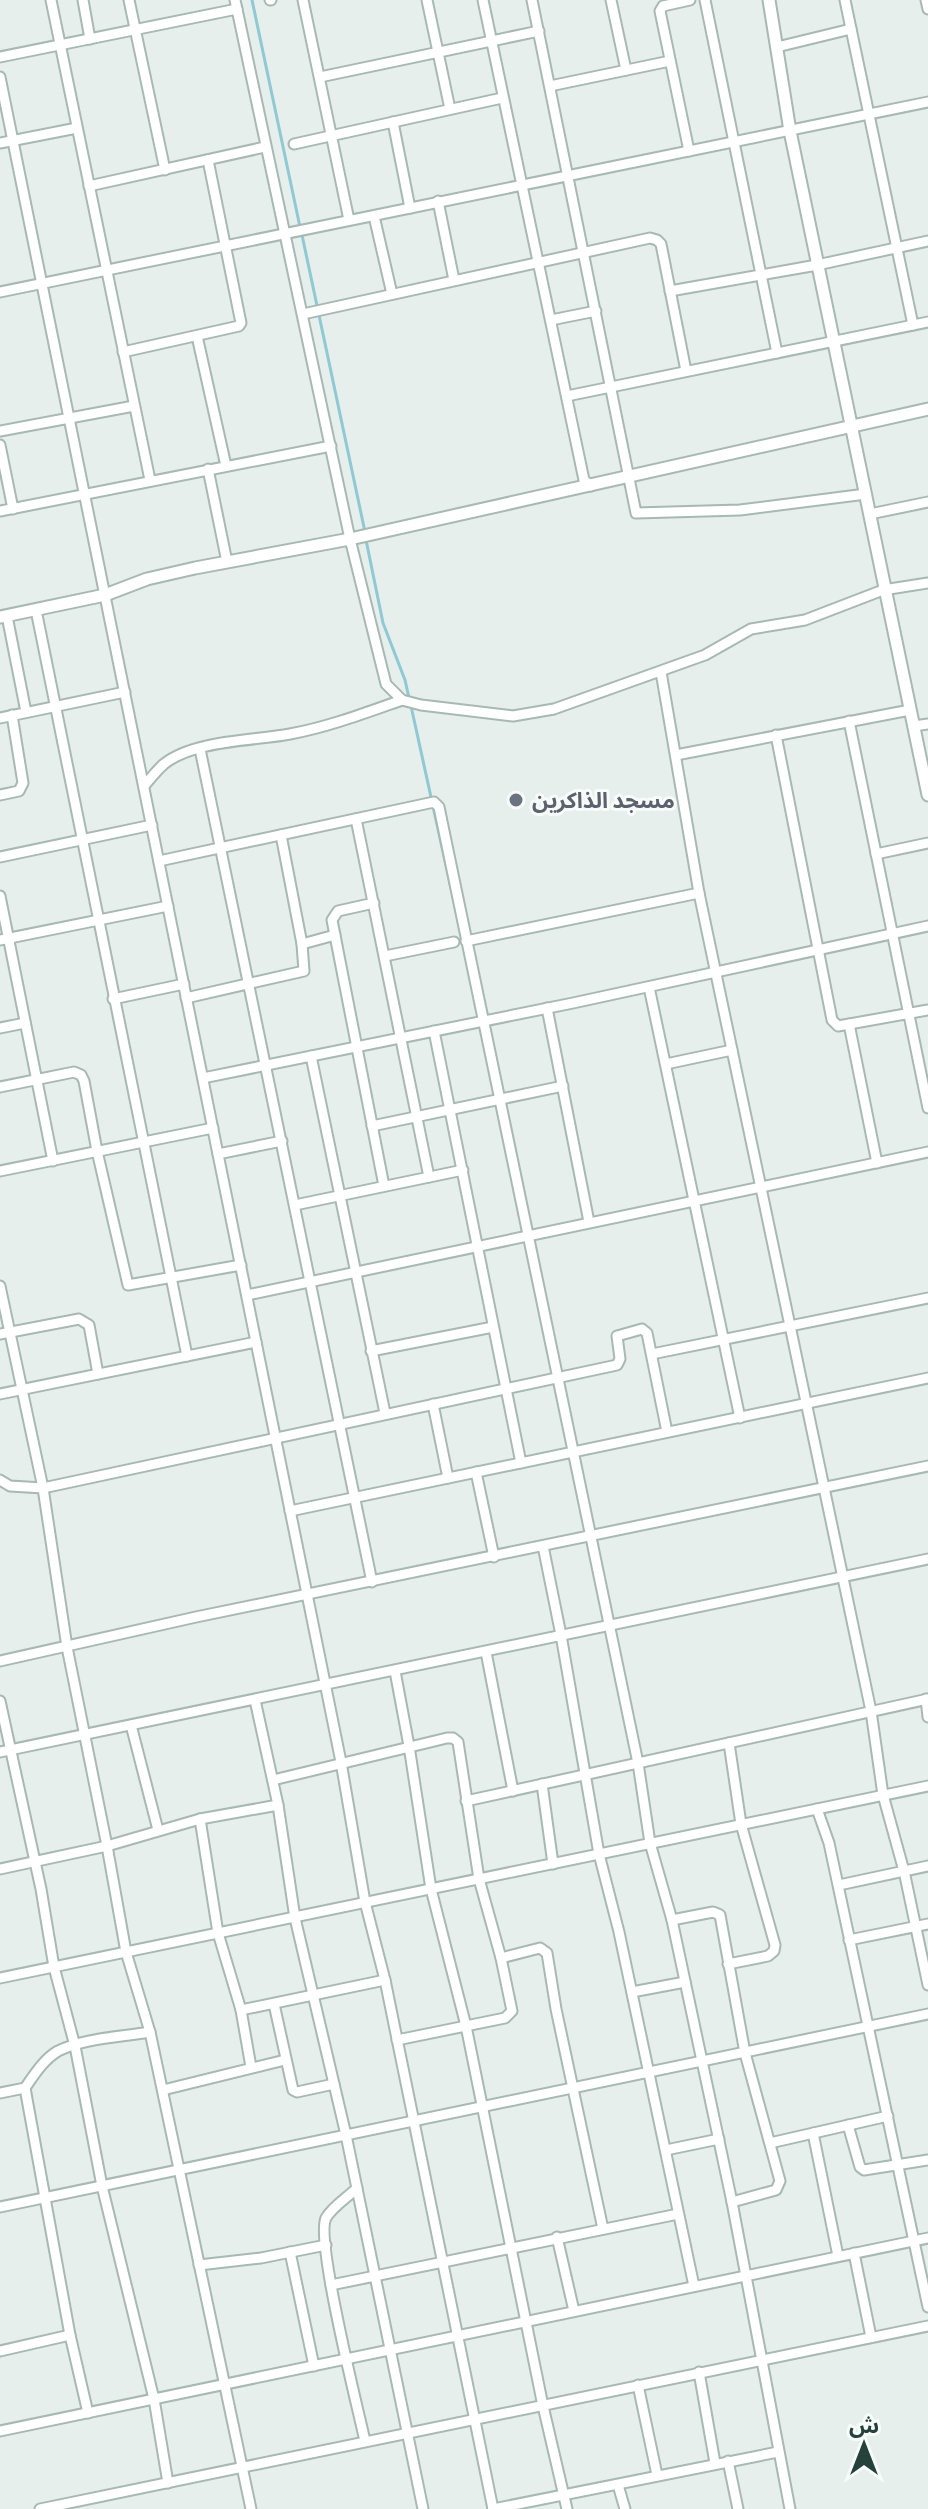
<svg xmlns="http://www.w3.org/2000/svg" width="928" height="2509" font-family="'Fira Sans Condensed','Noto Sans Arabic',sans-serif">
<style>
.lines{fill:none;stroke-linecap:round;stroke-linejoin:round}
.stream{stroke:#8ec9d4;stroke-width:3}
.minor-casing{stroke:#a8b8b2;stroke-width:13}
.tertiary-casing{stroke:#a8b8b2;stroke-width:15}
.minor{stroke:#fff;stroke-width:9}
.tertiary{stroke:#fff;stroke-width:11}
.worship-dot{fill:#6b7280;stroke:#f7fbf9;stroke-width:3}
.labels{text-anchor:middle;stroke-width:6;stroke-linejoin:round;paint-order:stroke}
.worship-label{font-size:22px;font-weight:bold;fill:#5b616d;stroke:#f7fbf9;text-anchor:start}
</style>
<rect width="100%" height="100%" fill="#e6efeb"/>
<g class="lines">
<g class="stream">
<polyline points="252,0 300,227"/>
<polyline points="302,235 365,532"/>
<polyline points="366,540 383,623 405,680 409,698"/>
<polyline points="411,706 465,952"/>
</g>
<g class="minor-casing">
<g id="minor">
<polyline points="51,0 150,480"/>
<polyline points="83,0 90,39"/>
<polyline points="129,0 165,170"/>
<polyline points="235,0 350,539 386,684 402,700 421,705 513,716 554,709 705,655 751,629 805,620 883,590 928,583"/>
<polyline points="270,0 271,0"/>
<polyline points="303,0 349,220"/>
<polyline points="427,0 450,109"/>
<polyline points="483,0 584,480 591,486"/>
<polyline points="532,0 636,513 740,510 866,494"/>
<polyline points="611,0 626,70"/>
<polyline points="705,0 777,353"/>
<polyline points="845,0 913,325"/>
<polyline points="926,0 928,9"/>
<polyline points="777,47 851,29"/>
<polyline points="0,57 237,9"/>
<polyline points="0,77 341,1762 365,1902 385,1980 493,2509"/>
<polyline points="320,77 539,31"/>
<polyline points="550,86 670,61"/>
<polyline points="393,122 410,208"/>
<polyline points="0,143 77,128"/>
<polyline points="294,144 502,98"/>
<polyline points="689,151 660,11 663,6 690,0"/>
<polyline points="89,186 265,147"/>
<polyline points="438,201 454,280"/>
<polyline points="374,216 392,294"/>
<polyline points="670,291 817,265 928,241"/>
<polyline points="0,292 928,102"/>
<polyline points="303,314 650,238 657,240 661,244 686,371"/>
<polyline points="551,320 596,311"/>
<polyline points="197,336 226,466"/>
<polyline points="123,352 239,326 241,323 208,160"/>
<polyline points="567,396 928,322"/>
<polyline points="0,431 134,406"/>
<polyline points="0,445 13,509"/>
<polyline points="208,469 227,562"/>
<polyline points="0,511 331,446"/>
<polyline points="870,514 928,502"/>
<polyline points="36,610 187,1356"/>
<polyline points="7,616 26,712"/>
<polyline points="661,672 699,893 871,1711 883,1795 904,1871 928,1985"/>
<polyline points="0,718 125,692"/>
<polyline points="849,721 928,1108"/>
<polyline points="914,726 928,724"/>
<polyline points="776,735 832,1020 838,1026 928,1010"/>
<polyline points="200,749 372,1582"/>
<polyline points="676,755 910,710"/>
<path d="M144 786C150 779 157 770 164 764 194 740 253 741 290 734 328 727 365 713 402 700"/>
<polyline points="0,795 19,791 23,783 12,715"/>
<polyline points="356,819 429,1177"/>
<polyline points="876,854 928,843"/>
<polyline points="0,857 152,825"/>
<polyline points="159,861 434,802 439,807 638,1763 650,1843 672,1920 732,2202 790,2509"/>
<polyline points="0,896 53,1161"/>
<polyline points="374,903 338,911 332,920 384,1186"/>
<polyline points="0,940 168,906"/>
<polyline points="466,941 699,893"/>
<polyline points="302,944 335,935"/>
<polyline points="385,956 454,942"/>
<polyline points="649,987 740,1418"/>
<polyline points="186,998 304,971 302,944 281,835"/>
<polyline points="113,999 184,984"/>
<polyline points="547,1008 589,1222"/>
<polyline points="849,1024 877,1163"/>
<polyline points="0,1028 25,1023"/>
<polyline points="434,1031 521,1463"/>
<polyline points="311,1056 385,1413"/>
<polyline points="666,1064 732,1050"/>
<polyline points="203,1078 573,1003 928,926"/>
<polyline points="0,1087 74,1072 81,1075 84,1081 97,1151 128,1285 241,1265"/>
<polyline points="372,1126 563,1086"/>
<polyline points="218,1154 282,1141"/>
<polyline points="0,1171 213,1128"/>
<polyline points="295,1205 463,1170"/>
<polyline points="0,1286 43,1488 67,1647 107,1846 126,1952 150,2032 251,2509"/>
<polyline points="247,1295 928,1152"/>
<polyline points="0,1334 79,1319 89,1325 98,1374"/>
<polyline points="371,1351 493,1327"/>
<polyline points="652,1354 928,1298"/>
<polyline points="0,1394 256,1342"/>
<polyline points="433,1404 448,1478"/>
<polyline points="476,1472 494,1557"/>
<polyline points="0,1480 10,1486 43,1488 617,1365 620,1359 617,1336 642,1329 647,1333 667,1432"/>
<polyline points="290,1511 928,1378"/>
<polyline points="543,1546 561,1635 599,1854 619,1932 694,2286"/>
<polyline points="486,1652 513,1791"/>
<polyline points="0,1661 196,1617 928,1466"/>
<polyline points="395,1671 409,1746 431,1889 466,2026 543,2406 567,2509"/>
<polyline points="926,1699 928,1717"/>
<polyline points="255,1700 278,1805 295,1918 346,2135 423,2509"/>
<polyline points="0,1701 41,1889 54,1967 75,2046 102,2186 154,2399 168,2483"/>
<polyline points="131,1725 158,1830"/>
<polyline points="0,1752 928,1559"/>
<polyline points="273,1780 447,1738 453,1738 458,1742 479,1879 501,1958 512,2011 505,2018 397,2040"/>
<polyline points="542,1784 553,1864"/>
<polyline points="466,1801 928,1699"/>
<polyline points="817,1809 829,1843 928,2307"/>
<polyline points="200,1819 218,1933 241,2010 251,2067"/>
<polyline points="0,1869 107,1846 200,1819 278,1805"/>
<polyline points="839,1885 928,1866"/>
<polyline points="672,1920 713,1912 720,1915 745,2053 780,2181 776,2190 732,2202"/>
<polyline points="849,1940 928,1924"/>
<polyline points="501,1958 540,1948 547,1953 556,2009 603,2229"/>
<polyline points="728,1964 768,1956 774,1951 775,1945 741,1824 729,1743"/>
<polyline points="0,1978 928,1786"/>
<polyline points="632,1992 685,1982"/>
<polyline points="274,2004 293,2090 297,2092 334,2084"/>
<polyline points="241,2010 385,1980"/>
<polyline points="163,2090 285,2060"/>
<polyline points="0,2093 25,2088"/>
<polyline points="848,2125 860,2167 864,2170 928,2160"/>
<polyline points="813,2133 838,2256"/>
<polyline points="770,2143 888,2116"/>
<polyline points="666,2150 719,2139"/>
<path d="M357 2188C348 2197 332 2207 326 2218 315 2239 358 2409 365 2441"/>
<polyline points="0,2207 928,2014"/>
<polyline points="557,2237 574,2311"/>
<polyline points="290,2252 314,2366"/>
<polyline points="854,2253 871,2337"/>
<polyline points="199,2265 261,2258 326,2245"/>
<polyline points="331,2285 678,2214"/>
<polyline points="0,2351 70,2335"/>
<polyline points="699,2372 715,2463"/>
<polyline points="638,2385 657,2475"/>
<path d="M88 2413 70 2335 25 2088C34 2075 44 2059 58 2051 84 2038 121 2037 150 2032"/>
<polyline points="0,2431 928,2238"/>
<polyline points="728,2461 738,2509"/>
<polyline points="618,2485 625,2509"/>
<polyline points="40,2509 928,2326"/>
<polyline points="493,2509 778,2452"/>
</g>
</g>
<g class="tertiary-casing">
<g id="tertiary">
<polyline points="769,0 790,131 928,795"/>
<polyline points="0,617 105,595 147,579 195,568 350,539 928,409"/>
</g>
</g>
<use href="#minor" class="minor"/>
<use href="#tertiary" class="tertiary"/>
</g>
<circle class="worship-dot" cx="516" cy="800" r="8"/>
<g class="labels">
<g class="worship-label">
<text x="532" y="808">مسجد الذاكرين</text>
</g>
</g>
<g transform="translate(864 2445)" stroke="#f7fbf9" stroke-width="6" paint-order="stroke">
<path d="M0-6L14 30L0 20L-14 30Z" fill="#24423a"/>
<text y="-12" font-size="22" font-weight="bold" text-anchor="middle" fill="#24423a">ش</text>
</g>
</svg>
